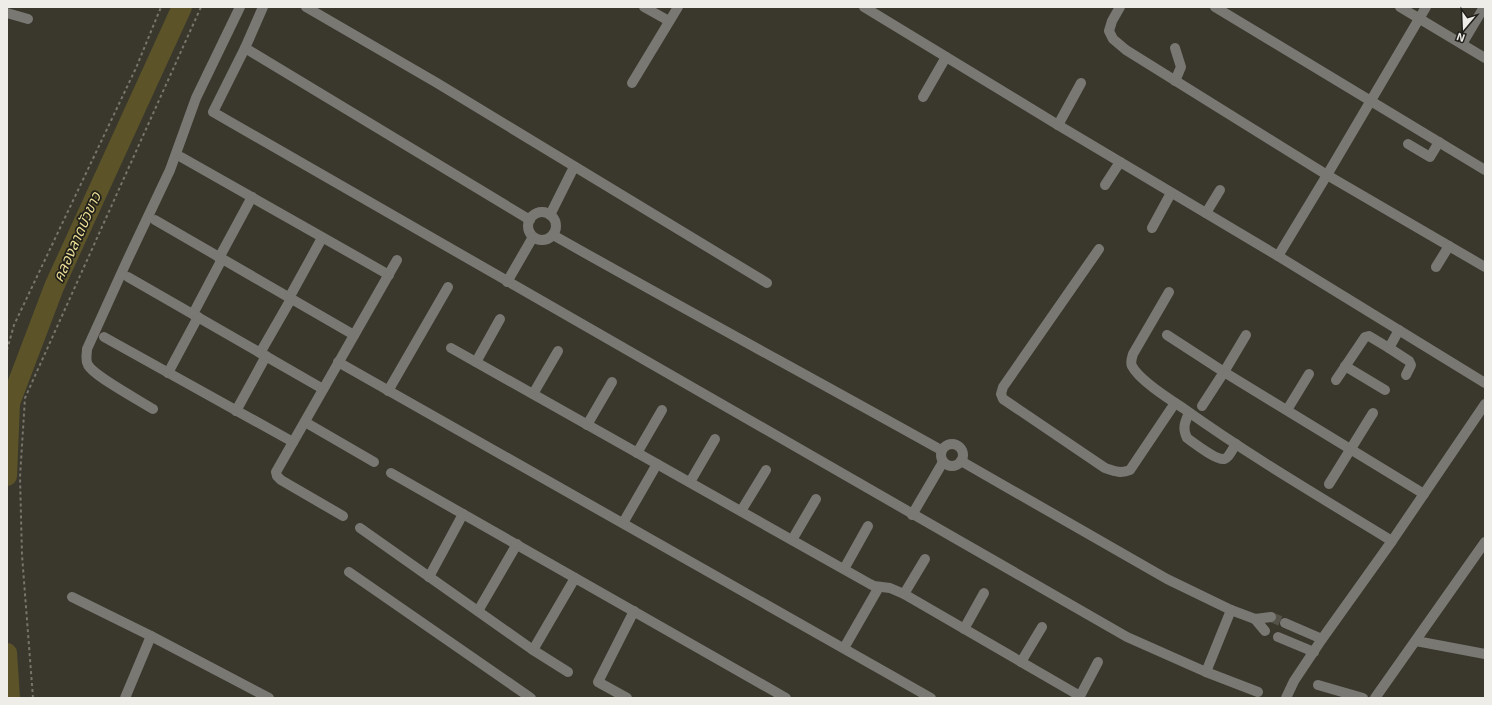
<svg xmlns="http://www.w3.org/2000/svg" width="1492" height="705" font-family="'Exo 2','Noto Sans Thai',sans-serif">
<style>
.lines{fill:none;stroke-linecap:round;stroke-linejoin:round}
.river{stroke:#5c5428;stroke-width:20}
.minor-tunnel{stroke:#555349;stroke-width:10;stroke-dasharray:10 5;stroke-linecap:butt}
.path{stroke:#77756c;stroke-width:2;stroke-dasharray:3 3;stroke-linecap:butt}
.minor{stroke:#797873;stroke-width:10}
.labels{text-anchor:middle;stroke-width:3.5;stroke-linejoin:round;paint-order:stroke}
.water-label{font-size:15px;font-style:italic;fill:#eadc93;stroke:#201f1a}
</style>
<rect width="100%" height="100%" fill="#3a382d"/>
<g class="lines">
<g class="river">
<polyline points="7,476 10,403 54,287 182,7"/>
<polyline points="7,653 10,698"/>
</g>
<polyline class="minor-tunnel" points="1271,617 1285,623"/>
<g class="path">
<polyline points="7,350 14,325 136,68 161,7"/>
<polyline points="33,698 22,555 20,477 25,398 201,7"/>
</g>
<g class="minor">
<polyline points="263,7 245,48 530,220"/>
<polyline points="306,7 437,83 767,283"/>
<polyline points="644,7 669,21"/>
<polyline points="864,7 1058,125 1278,256 1485,383"/>
<polyline points="1120,7 1112,21 1109,31 1113,39 1126,50 1327,175 1485,267"/>
<polyline points="1215,7 1485,170"/>
<polyline points="1400,7 1485,58"/>
<polyline points="7,13 28,19"/>
<polyline points="1462,44 1484,7"/>
<polyline points="245,48 213,112 1127,637 1206,672 1258,692"/>
<polyline points="1175,48 1181,67 1175,81"/>
<polyline points="632,83 678,7"/>
<polyline points="923,97 946,57"/>
<polyline points="1058,125 1081,83"/>
<polyline points="1408,144 1430,157 1439,142"/>
<polyline points="181,157 389,275"/>
<polyline points="1105,185 1120,162"/>
<circle cx="542" cy="226" r="14"/>
<polyline points="1206,213 1220,190"/>
<polyline points="550,215 574,167"/>
<polyline points="155,220 354,335"/>
<polyline points="1152,228 1171,193"/>
<path d="M553 235C682 308 812 378 941 450"/>
<path d="M1099 249 1003 387 1001 394 1003 399 1105 468C1114 471 1121 474 1130 470L1175 403"/>
<polyline points="1278,256 1327,175 1426,7"/>
<polyline points="219,258 252,197"/>
<polyline points="1436,267 1449,246"/>
<polyline points="128,277 323,389"/>
<polyline points="507,282 533,237"/>
<path d="M1169 292 1133 354C1132 358 1130 362 1132 366 1139 380 1169 399 1183 408 1250 456 1322 498 1392 541"/>
<polyline points="289,298 322,238"/>
<polyline points="193,314 222,259"/>
<polyline points="1399,330 1389,348 1409,361 1411,365 1406,375"/>
<polyline points="1167,335 1224,372 1424,494"/>
<polyline points="104,337 293,442"/>
<polyline points="451,348 870,584 874,586 890,588 904,594 1080,696"/>
<polyline points="260,353 291,299"/>
<polyline points="338,362 931,698"/>
<polyline points="476,362 500,319"/>
<polyline points="1345,366 1385,390"/>
<polyline points="168,373 198,317"/>
<polyline points="1336,380 1365,337 1369,336 1389,348"/>
<polyline points="388,391 448,287"/>
<polyline points="533,394 558,351"/>
<polyline points="1202,406 1224,372 1246,335"/>
<path d="M153 409C140 401 94 376 88 365 85 360 87 355 87 349L126 263 170 170 196 98 240 7"/>
<polyline points="1287,410 1309,374"/>
<polyline points="236,411 266,356"/>
<path d="M1189 413C1185 422 1182 428 1187 438 1194 443 1216 460 1224 459 1229 458 1233 448 1236 444"/>
<polyline points="305,422 374,462"/>
<polyline points="587,425 612,382"/>
<circle cx="952" cy="455" r="11"/>
<polyline points="637,453 662,410"/>
<polyline points="961,461 1167,579 1231,610 1255,619 1271,617"/>
<polyline points="391,473 786,698"/>
<polyline points="690,482 715,439"/>
<polyline points="1329,484 1373,413"/>
<polyline points="741,511 766,470"/>
<polyline points="912,515 943,462"/>
<polyline points="343,516 281,480 277,476 276,472 397,260"/>
<polyline points="623,523 657,464"/>
<polyline points="360,528 533,650 568,672"/>
<polyline points="792,540 816,499"/>
<polyline points="844,569 868,526"/>
<polyline points="349,572 531,698"/>
<polyline points="429,577 463,514"/>
<polyline points="904,594 925,559"/>
<polyline points="72,597 151,636 269,698"/>
<polyline points="478,611 517,544"/>
<polyline points="1255,619 1265,631"/>
<polyline points="1285,623 1322,639"/>
<polyline points="964,629 984,593"/>
<polyline points="1278,637 1314,652"/>
<polyline points="1416,641 1485,654"/>
<polyline points="844,648 879,587"/>
<polyline points="533,650 575,578"/>
<polyline points="1021,662 1042,627"/>
<polyline points="1206,672 1231,610"/>
<polyline points="1318,685 1363,698"/>
<polyline points="125,698 151,636"/>
<polyline points="627,698 598,682 634,611"/>
<polyline points="1079,698 1098,662"/>
<polyline points="1286,698 1294,681 1322,639 1392,541 1485,404"/>
<polyline points="1375,698 1485,542"/>
</g>
</g>
<g class="labels">
<g class="water-label">
<text transform="translate(77 237) rotate(-66)" y="5">คลองลาดบัวขาว</text>
</g>
</g>
<rect width="1492" height="705" fill="none" stroke="#eeede7" stroke-width="16"/>
<g transform="translate(1464 28) rotate(199)" stroke="#201f1a" stroke-width="3" paint-order="stroke">
<path d="M0-3L7 15L0 10L-7 15Z" fill="#eeede7"/>
<text y="-6" font-size="11" font-weight="bold" text-anchor="middle" fill="#eeede7">N</text>
</g>
</svg>
